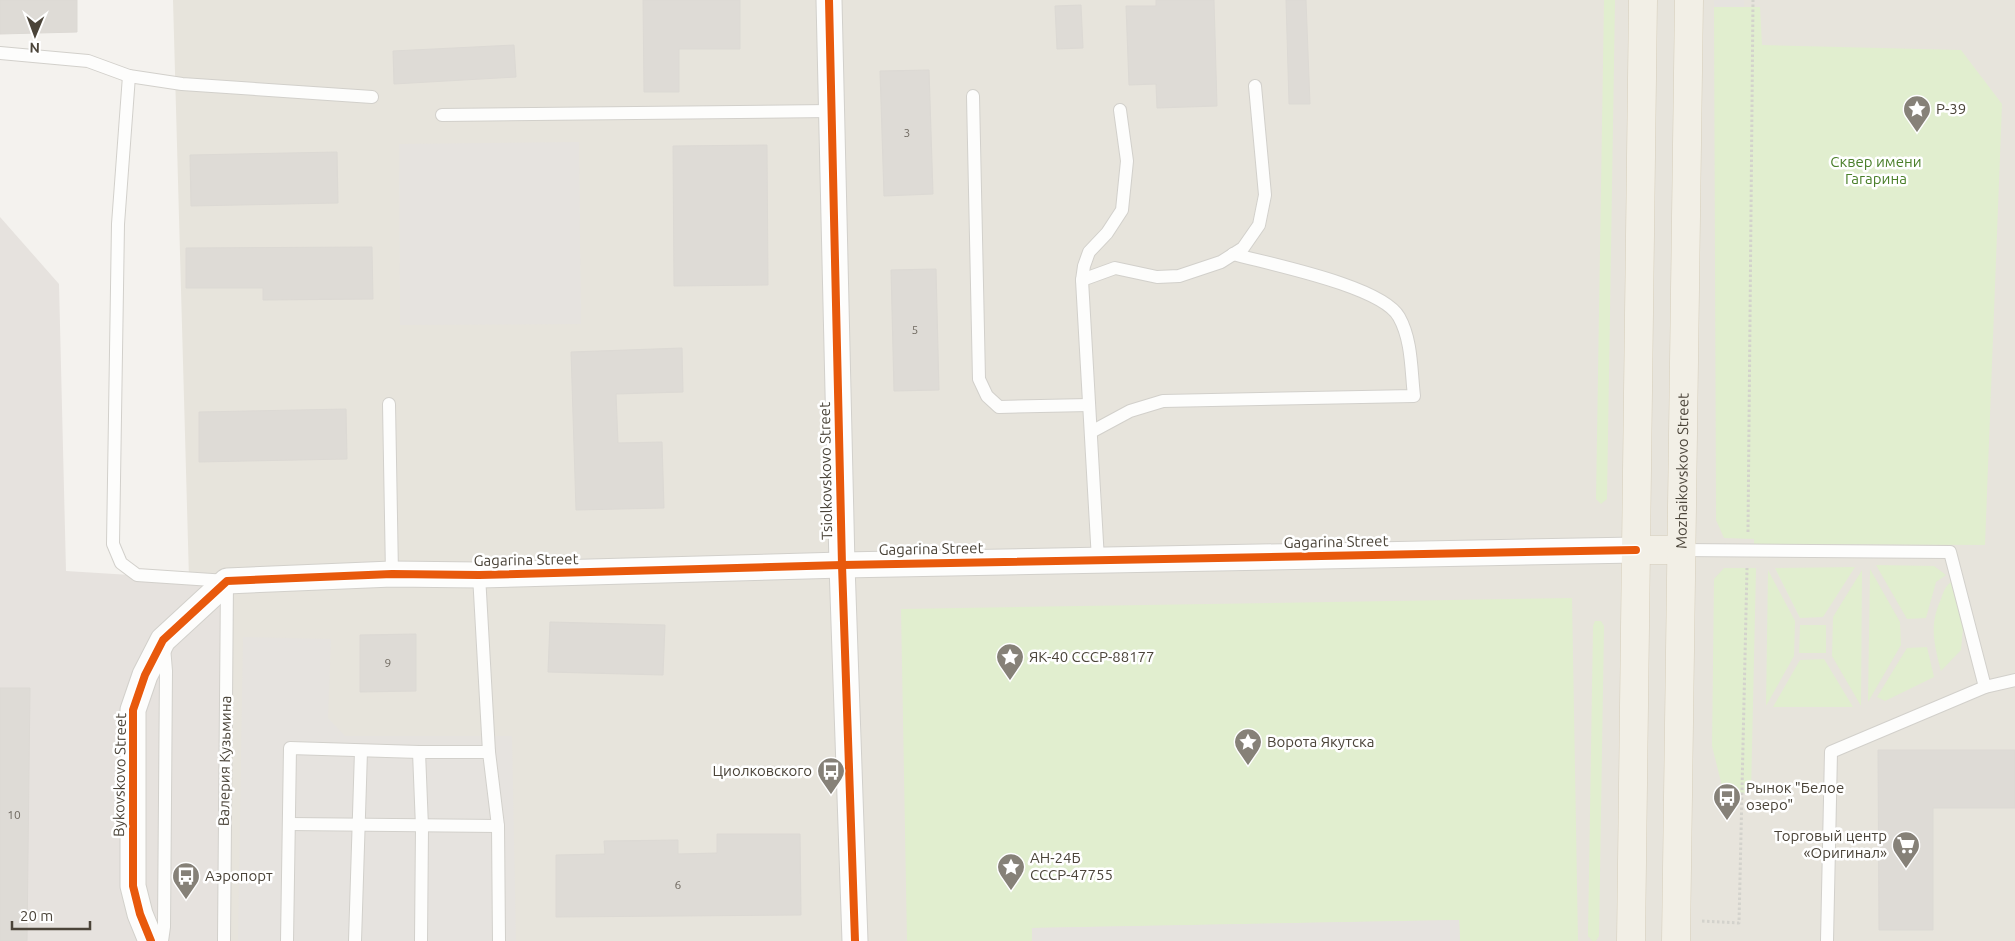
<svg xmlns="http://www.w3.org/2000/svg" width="2015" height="941" font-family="Ubuntu,sans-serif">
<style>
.residential{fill:#e7e4dc}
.industrial{fill:#e6e2de}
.green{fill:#e1eecf}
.parking{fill:#e6e3df}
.building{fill:#dedbd6;stroke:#dcd9d4}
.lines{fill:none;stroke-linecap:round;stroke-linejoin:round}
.service-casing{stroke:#d2d0cb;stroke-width:14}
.minor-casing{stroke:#d2d0cb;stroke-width:27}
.primary-casing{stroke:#d6cebb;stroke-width:29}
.path{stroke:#d3d2cc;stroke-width:3;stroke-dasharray:2.5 2.5;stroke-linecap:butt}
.service{stroke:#fdfdfc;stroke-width:12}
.minor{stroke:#fdfdfc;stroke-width:25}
.primary{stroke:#f2efe6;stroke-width:28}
.cycleway-casing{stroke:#fff;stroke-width:11}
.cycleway{stroke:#e8590c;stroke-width:8}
.labels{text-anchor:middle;stroke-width:5;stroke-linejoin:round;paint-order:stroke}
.number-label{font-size:12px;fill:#706a61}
.poi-label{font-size:15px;fill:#4b4439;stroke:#fff;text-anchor:start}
.park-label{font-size:15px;fill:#4a7f2a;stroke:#fff}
.street-label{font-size:15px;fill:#4b4439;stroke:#fff}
</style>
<rect width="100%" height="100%" fill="#f4f2ee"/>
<polygon class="residential" points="173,0 2015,0 2015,941 199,941"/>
<polygon class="industrial" points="0,217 59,284 66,571 227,581 223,941 0,941"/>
<g class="green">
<polygon points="1604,0 1615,0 1607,499 1601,504 1596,499"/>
<polygon points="1714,7 1760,7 1762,45 1961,50 2002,104 1985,545 1754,544 1754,539 1724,538 1716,520"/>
<polygon points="1876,565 1934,566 1946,575 1936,582 1926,618 1907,619"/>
<polygon points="1855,567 1823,617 1800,618 1775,568"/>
<polygon points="1724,568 1756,568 1751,793 1724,794 1712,746 1714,579"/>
<polygon points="1870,569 1900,622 1901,645 1868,702"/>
<polygon points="1768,570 1795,621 1794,656 1766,706"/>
<polygon points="1862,570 1861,706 1832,656 1833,617"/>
<path d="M1954 580 1966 595 1961 650 1941 671C1934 643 1929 625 1941 599 1944 590 1946 585 1954 580Z"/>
<polygon points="1572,598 1578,941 1460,941 1459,920 1033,928 1032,941 907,941 901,609"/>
<polygon points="1595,621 1601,621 1604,626 1599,936 1596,941 1592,941 1588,936 1593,626"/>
<polygon points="1800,625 1826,625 1826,653 1799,653"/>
<polygon points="1927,647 1934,677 1885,701 1877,697 1907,648"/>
<polygon points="1824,659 1853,707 1773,707 1800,660"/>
</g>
<g class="parking">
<rect x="1714" y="0" width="30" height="7"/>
<polygon points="579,142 581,324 400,325 399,144"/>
<polygon points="243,637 331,639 328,718 345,736 512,736 516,941 238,941"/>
<polygon points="1459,920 1460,941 1032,941 1032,928"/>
</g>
<g class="building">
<polygon points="0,0 77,0 77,32 0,34"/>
<polygon points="643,0 740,0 740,49 679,49 679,92 644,92"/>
<polygon points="1156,0 1214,0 1217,106 1157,108 1156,84 1129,85 1126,6 1156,6"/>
<polygon points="1286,0 1306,0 1310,104 1289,104"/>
<polygon points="1081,5 1083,48 1057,49 1055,6"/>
<polygon points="514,45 516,77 394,84 393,51"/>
<polygon points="929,70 933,194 884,196 880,71"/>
<polygon points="767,145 768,285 674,286 673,146"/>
<polygon points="337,152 338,203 191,206 190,155"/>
<polygon points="372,247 373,299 263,300 263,288 186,288 186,248"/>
<polygon points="936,269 939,390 894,391 891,270"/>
<polygon points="682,348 683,392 616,394 618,443 662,442 664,508 576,510 571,352"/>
<polygon points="346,409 347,459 199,462 199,412"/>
<polygon points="550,622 665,625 663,675 548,672"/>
<polygon points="416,634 416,691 360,692 360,635"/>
<polygon points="0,688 30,688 27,941 0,941"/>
<polygon points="1878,750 2015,750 2015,808 1933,808 1933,930 1879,930"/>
<polygon points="717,834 800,834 801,915 556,917 556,855 605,854 604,841 678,840 678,854 717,853"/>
</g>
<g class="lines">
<g class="service-casing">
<g id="service">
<polyline points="0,53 88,61 129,76 182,84 372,97"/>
<polyline points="129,76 118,224 113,544 121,563 137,575 227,581 224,941"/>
<polyline points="973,96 979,379 987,396 999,407 1089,405"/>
<polyline points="442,115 830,111"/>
<polyline points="1082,280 1115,268 1157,277 1179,276 1221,262 1243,248 1259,225 1265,195 1255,86"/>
<polyline points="389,404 392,574"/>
<path d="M1091 432 1130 411 1163 401 1414 396C1411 370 1412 340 1399 317 1382 286 1269 264 1233 254"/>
<polyline points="1681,550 1950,552 1985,687"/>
<polyline points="1098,560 1082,280 1084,266 1089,252 1107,233 1122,210 1127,161 1120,110"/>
<polyline points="479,575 489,752 498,826 499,941"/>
<polyline points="419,752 422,827 421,941"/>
<polyline points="289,824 498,826"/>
<polyline points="162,941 164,927 166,671 164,647"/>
<polyline points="287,941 290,748 419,752 489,752"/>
<polyline points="355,941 361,751"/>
<polyline points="1827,941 1831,752 1985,687 2015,680"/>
</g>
</g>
<g class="minor-casing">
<g id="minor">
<polyline points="829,0 842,565 855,941"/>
<polyline points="151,941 140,914 133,886 133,710 145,675 163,640 227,581 392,574 479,575 842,565 1636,550"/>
</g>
</g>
<g class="primary-casing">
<g id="primary">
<polyline points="1636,550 1681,550"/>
<polyline points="1631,941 1643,0"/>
<path id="s1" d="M1676 941 1689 0"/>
</g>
</g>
<g class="path">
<polyline points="1748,532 1753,0"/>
<polyline points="1702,921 1739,923 1747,568"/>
</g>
<use href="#service" class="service"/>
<use href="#minor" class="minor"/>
<use href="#primary" class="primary"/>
<g class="cycleway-casing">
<g id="cycleway">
<polyline points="829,0 842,565 855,941"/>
<polyline points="151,941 140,914 133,886 133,710 145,675 163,640 227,581 392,574 479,575 842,565 1636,550"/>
</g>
</g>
<use href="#cycleway" class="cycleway"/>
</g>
<defs>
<g id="sight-pin" transform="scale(1.4375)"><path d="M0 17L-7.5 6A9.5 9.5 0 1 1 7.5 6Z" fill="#868178" stroke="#fff"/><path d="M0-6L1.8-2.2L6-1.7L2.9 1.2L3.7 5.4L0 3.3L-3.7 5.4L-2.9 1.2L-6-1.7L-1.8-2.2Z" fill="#fff"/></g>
<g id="bus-pin" transform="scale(1.4375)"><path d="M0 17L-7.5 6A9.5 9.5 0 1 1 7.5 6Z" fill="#868178" stroke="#fff"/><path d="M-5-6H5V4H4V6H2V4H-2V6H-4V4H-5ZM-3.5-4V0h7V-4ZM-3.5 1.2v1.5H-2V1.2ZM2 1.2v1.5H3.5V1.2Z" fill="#fff"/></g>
<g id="supermarket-pin" transform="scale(1.4375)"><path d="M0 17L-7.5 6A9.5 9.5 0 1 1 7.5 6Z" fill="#868178" stroke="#fff"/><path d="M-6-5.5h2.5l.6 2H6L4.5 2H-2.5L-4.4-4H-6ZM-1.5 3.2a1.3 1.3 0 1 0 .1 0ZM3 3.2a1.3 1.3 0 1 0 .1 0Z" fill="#fff"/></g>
</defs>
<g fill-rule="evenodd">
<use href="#sight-pin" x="1917" y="109"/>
<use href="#sight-pin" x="1010" y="657"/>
<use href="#sight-pin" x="1248" y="742"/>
<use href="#bus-pin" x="831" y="771"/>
<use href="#bus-pin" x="1727" y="797"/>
<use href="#supermarket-pin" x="1906" y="845"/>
<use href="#sight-pin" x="1011" y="867"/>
<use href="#bus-pin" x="186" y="876"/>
</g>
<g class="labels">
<g class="number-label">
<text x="907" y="137">3</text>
<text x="915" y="334">5</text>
<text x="388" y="667">9</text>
<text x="14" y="819">10</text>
<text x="678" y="889">6</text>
</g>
<g class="poi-label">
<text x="1936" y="114">P-39</text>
<text x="1029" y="662">ЯК-40 СССР-88177</text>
<text x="1267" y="747">Ворота Якутска</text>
<text x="812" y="776" text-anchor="end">Циолковского</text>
<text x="1746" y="793">Рынок "Белое<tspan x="1746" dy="17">озеро"</tspan></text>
<text x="1887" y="841" text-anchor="end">Торговый центр<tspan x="1887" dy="17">«Оригинал»</tspan></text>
<text x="1030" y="863">АН-24Б<tspan x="1030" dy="17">СССР-47755</tspan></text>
<text x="205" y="881">Аэропорт</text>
</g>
<g class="park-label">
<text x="1876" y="167">Сквер имени<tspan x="1876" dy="17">Гагарина</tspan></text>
</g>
<g class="street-label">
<text transform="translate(826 471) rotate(-91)" y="5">Tsiolkovskovo Street</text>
<text dy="5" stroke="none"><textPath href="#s1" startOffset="470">Mozhaikovskovo Street</textPath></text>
<text transform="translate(1336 542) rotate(-1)" y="5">Gagarina Street</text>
<text transform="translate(931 549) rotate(-1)" y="5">Gagarina Street</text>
<text transform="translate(526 560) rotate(-1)" y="5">Gagarina Street</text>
<text transform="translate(225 761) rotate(-89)" y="5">Валерия Кузьмина</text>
<text transform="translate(120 775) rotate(-89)" y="5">Bykovskovo Street</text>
</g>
</g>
<g transform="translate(35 35) rotate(181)" stroke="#ffffff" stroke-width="4" paint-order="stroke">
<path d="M0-4L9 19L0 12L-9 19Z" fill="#4b4439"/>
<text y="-8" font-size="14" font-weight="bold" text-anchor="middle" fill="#4b4439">N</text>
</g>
<path d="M12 921v8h78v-8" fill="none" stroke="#4b4439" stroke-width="2.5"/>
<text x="20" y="921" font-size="15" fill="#4b4439" stroke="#ffffff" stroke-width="4" paint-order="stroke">20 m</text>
</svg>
